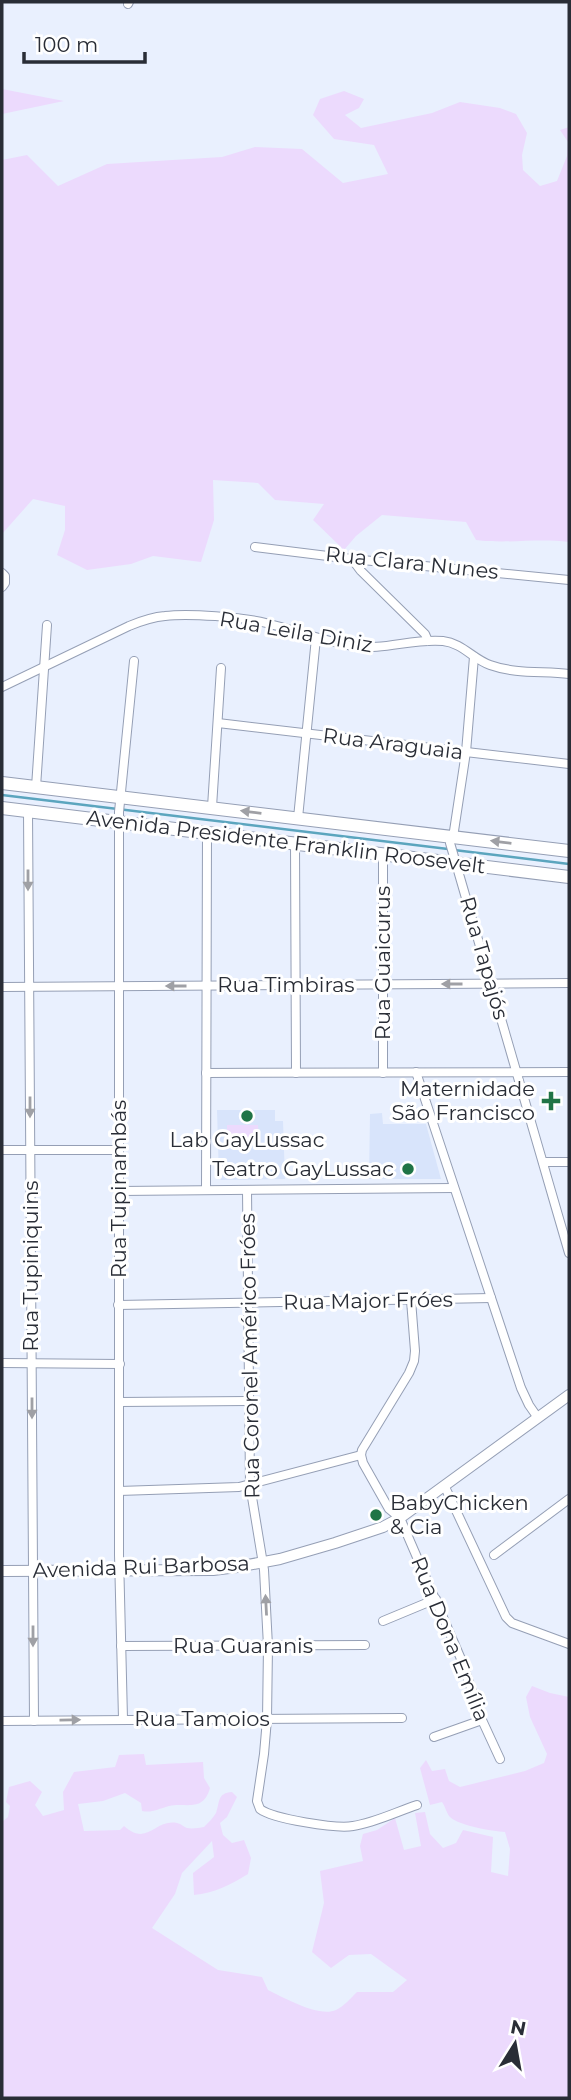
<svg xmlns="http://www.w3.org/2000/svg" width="571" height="2100" font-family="Montserrat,sans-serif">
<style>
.built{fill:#d8e4fb}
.green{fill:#ecdafd}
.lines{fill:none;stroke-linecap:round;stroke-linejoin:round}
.stream{stroke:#5ba5be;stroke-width:2.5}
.minor-casing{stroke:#959fb5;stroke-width:10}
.secondary-casing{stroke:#959fb5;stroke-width:12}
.primary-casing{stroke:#959fb5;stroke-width:14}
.minor{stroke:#fff;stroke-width:8}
.secondary{stroke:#fff;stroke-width:10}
.primary{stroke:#fff;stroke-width:12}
.oneway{fill:#9fa0a5}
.poi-dot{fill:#207446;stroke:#fff;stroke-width:2.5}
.labels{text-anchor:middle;stroke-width:6;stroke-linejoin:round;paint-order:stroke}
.street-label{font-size:21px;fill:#292d36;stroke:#fff}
.poi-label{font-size:21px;fill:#292d36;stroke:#fff;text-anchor:end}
</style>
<rect width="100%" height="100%" fill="#e9f0fe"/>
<g class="built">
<polygon points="217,1110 275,1110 275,1121 283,1121 285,1179 221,1180 219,1178"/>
<polygon points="382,1113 383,1124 426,1124 441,1179 369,1179 370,1114"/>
</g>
<g class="green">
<polygon points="2,89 64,101 2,114"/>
<path d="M344 91 364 99 359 108 345 115 361 128 432 113 460 102 500 108 516 114 527 133 522 155 523 170 540 186 557 181 567 156 568 142 560 130 569 127V542C537 538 508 544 476 540L466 522 382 515 356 536 344 550 313 520 324 504 275 500 258 483 213 480 214 520 201 562 153 556 131 564 87 570 57 555 65 530V506L33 499 2 534V160L27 155 58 186 107 164 222 157 255 147 302 149 343 183 388 174 374 145 334 139 313 115 320 99Z"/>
<polygon points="227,1125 258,1125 259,1144 227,1145"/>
<path d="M532 1686 550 1693 569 1697V2098H2V1822L8 1817 10 1806 6 1802 9 1787 30 1781 42 1792 35 1805 43 1816 64 1810 63 1792 74 1772 115 1767 119 1755 144 1754 146 1765 203 1762 204 1778 210 1788C203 1813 186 1802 169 1806 158 1809 152 1813 142 1811L141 1803 125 1793 103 1801 78 1804 84 1831 120 1830 124 1826C148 1847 154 1819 177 1823 182 1824 182 1826 187 1828 192 1829 199 1828 204 1827 208 1823 213 1818 216 1813 220 1802 217 1793 232 1792L237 1797 227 1817 220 1823 223 1835 232 1843 244 1840 251 1858 248 1874C230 1885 214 1893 194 1895L193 1873 214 1857 212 1841 182 1873 175 1894 152 1928 218 1970 262 1977 268 1990C283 1997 319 2018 336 2010 343 2007 351 1998 357 1992H393L407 1980 371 1954 349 1955 331 1968 312 1952 324 1903 320 1871 363 1861 360 1846 363 1834 377 1830 395 1818 404 1850 421 1846 415 1813 425 1812 430 1834 443 1848 456 1843 463 1830 493 1837 491 1872 508 1876 510 1849 505 1832C492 1831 460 1826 450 1817 447 1814 445 1806 442 1802L430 1805 420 1768 426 1760 432 1771 445 1769 449 1781 460 1787 525 1771 544 1763 547 1754 530 1717 526 1697Z"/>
</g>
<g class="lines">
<g class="stream">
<polyline points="2,795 448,849"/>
<polyline points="454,850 569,864"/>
</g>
<g class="minor-casing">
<g id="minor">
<polyline points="128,4 129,2"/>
<polyline points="255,547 352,559 569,580"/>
<polyline points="352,559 361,571 425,634 428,641"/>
<polyline points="2,573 5,576 5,583 2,587"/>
<polyline points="474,657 466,752 454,831 450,843 569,1253"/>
<path d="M2 687 129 626C141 621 152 617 165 616 188 613 243 617 266 623 295 630 323 641 353 646 383 651 413 638 443 641 462 643 473 659 490 665 515 674 543 671 569 674"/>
<polyline points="218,723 569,764"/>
<polyline points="36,787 47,625"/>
<polyline points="212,807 221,668"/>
<polyline points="28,811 34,1721"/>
<polyline points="298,818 316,638"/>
<polyline points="295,843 296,1073"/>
<polyline points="383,854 383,1073"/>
<polyline points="2,987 569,983"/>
<polyline points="416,1072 521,1388 529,1405 538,1418"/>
<polyline points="206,1073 569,1072"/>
<polyline points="2,1150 119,1150"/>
<polyline points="543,1162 569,1162"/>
<polyline points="206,1190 207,833"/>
<path d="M247 1190 250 1485 264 1570 268 1646 267 1719 264 1754 257 1801 260 1809C273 1819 337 1829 353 1826 374 1823 396 1812 417 1805"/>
<polyline points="119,1191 454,1188"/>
<polyline points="411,1300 415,1351 414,1361 409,1373 362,1450 361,1455 363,1463 389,1509 400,1518 461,1659 482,1720 500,1759"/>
<polyline points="118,1305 491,1298"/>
<polyline points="2,1363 120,1364"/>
<polyline points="119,1402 248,1401"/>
<polyline points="445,1487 506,1617 512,1623 569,1644"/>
<polyline points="119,1491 239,1487 361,1455"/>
<polyline points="494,1555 569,1499"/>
<polyline points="383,1621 436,1599"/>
<polyline points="121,1646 365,1645"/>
<polyline points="123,1719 119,1555 119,812 134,661"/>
<polyline points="2,1721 402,1718"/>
<polyline points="434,1737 482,1720"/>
</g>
</g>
<g class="secondary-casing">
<polyline id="secondary" points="2,1571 213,1570 237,1567 280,1559 335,1543 383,1527 400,1518 569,1395"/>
</g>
<g class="primary-casing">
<g id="primary">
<polyline points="2,783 569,851"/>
<polyline points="2,808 569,877"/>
</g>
</g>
<use href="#minor" class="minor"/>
<use href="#secondary" class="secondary"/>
<use href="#primary" class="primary"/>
</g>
<defs><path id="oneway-solid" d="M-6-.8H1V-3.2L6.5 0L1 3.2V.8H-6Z" transform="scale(1.75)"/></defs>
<g class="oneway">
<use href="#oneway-solid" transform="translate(251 812) rotate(-173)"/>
<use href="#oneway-solid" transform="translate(501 842) rotate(-173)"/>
<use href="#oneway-solid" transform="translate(28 880) rotate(90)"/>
<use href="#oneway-solid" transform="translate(452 984) rotate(180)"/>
<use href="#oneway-solid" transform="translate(176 986) rotate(180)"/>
<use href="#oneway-solid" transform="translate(30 1107) rotate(90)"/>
<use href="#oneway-solid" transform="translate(32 1408) rotate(90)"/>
<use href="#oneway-solid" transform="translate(266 1605) rotate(-93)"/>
<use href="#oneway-solid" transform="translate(33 1636) rotate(90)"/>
<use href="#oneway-solid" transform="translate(70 1720) rotate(-1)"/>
</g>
<g class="poi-dot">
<path d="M547.5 1090.5h7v7h7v7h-7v7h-7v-7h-7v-7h7z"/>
<circle cx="247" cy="1116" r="7"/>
<circle cx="408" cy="1169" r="7"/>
<circle cx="376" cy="1515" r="7"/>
</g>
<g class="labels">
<g class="street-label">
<text transform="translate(412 563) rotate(6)" y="7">Rua Clara Nunes</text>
<text transform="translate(296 632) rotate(10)" y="7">Rua Leila Diniz</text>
<text transform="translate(393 744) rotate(7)" y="7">Rua Araguaia</text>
<text transform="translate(286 842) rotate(7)" y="7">Avenida Presidente Franklin Roosevelt</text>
<text transform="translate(484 958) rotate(74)" y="7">Rua Tapajós</text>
<text transform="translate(383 963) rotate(-90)" y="7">Rua Guaicurus</text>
<text x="286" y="992">Rua Timbiras</text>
<text transform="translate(119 1189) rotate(-90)" y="7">Rua Tupinambás</text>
<text transform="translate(31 1266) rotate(-90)" y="7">Rua Tupiniquins</text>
<text transform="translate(368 1301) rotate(-1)" y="7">Rua Major Fróes</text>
<text transform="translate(250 1356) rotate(-91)" y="7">Rua Coronel Américo Fróes</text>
<text transform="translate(141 1567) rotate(-2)" y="7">Avenida Rui Barbosa</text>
<text transform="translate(450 1639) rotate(68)" y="7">Rua Dona Emília</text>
<text x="243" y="1653">Rua Guaranis</text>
<text x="202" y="1726">Rua Tamoios</text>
</g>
<g class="poi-label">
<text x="535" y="1096">Maternidade<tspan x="535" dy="24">São Francisco</tspan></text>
<text x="247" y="1147" text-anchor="middle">Lab GayLussac</text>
<text x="394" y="1176">Teatro GayLussac</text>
<text x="390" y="1510" text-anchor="start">BabyChicken<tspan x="390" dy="24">&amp; Cia</tspan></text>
</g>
</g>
<rect width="571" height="2100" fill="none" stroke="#292d36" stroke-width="7"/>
<g transform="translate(515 2044) rotate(11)" stroke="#ffffff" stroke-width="5" paint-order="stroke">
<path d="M0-5L12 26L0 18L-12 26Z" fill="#292d36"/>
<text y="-10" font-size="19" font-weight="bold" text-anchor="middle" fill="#292d36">N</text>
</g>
<path d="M24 52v10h121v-10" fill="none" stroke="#292d36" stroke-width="3.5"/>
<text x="35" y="52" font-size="21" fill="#292d36" stroke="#ffffff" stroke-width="5" paint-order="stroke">100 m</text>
</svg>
